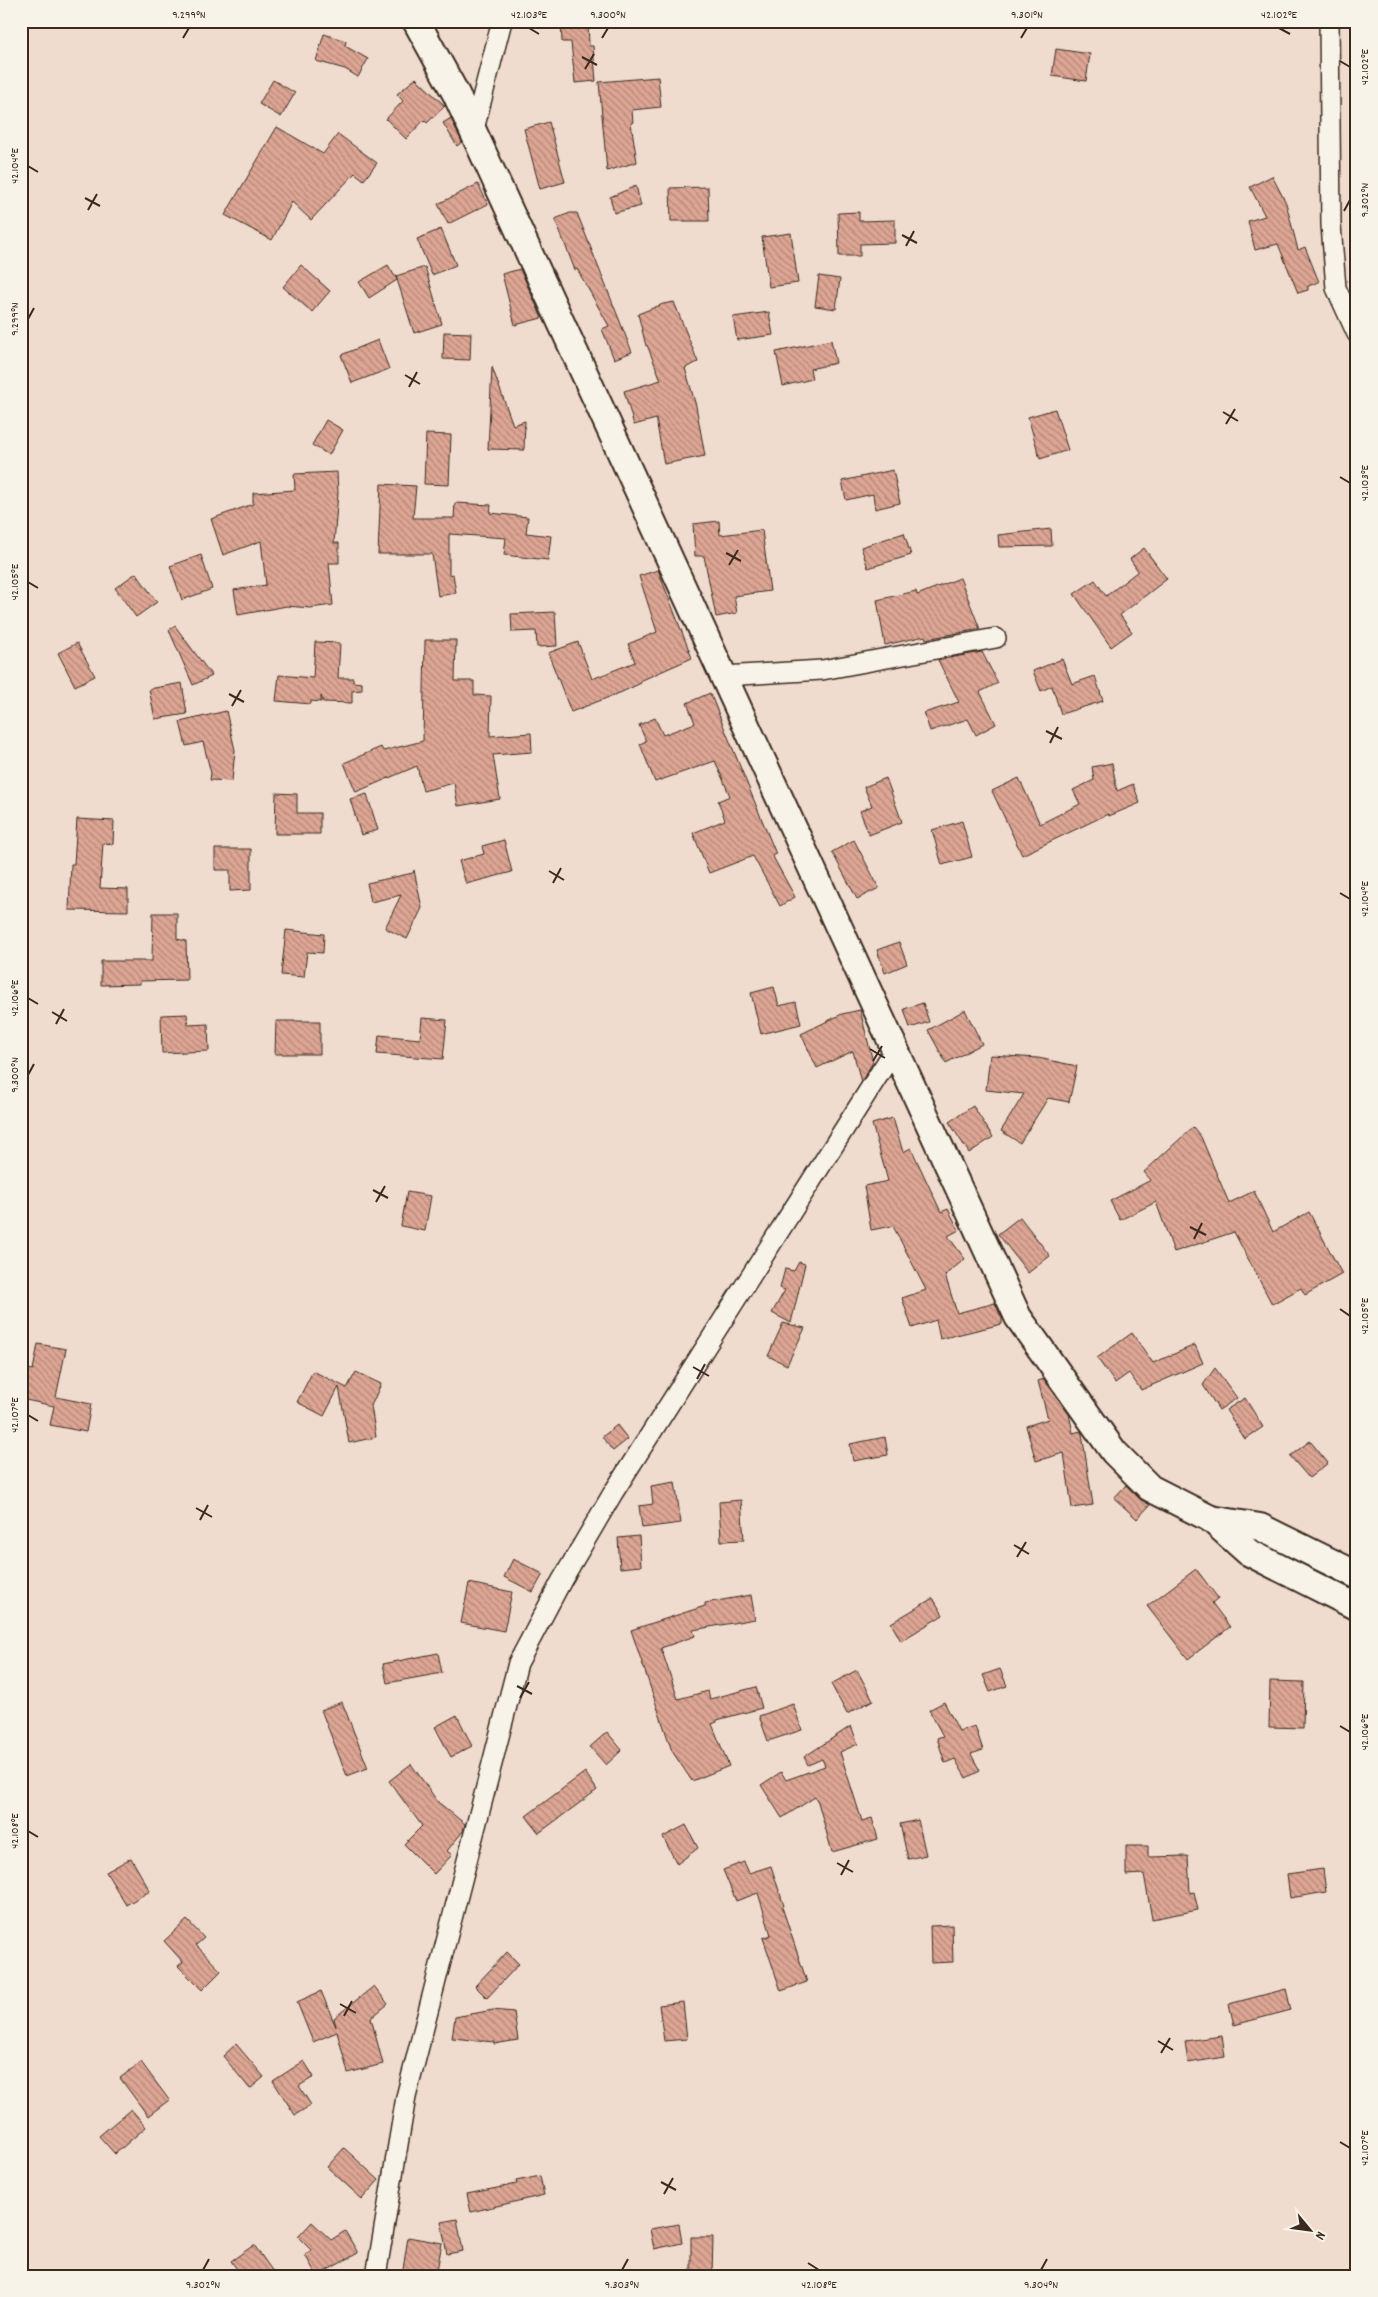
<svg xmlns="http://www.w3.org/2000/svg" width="1378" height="2297" font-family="Dekko,sans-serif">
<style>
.building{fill:url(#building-back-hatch);stroke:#3b2a1e}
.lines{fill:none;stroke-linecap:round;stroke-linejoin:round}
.minor-casing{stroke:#3b2a1e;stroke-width:22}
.secondary-casing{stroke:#3b2a1e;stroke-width:30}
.minor{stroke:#f7f3e8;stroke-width:19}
.secondary{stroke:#f7f3e8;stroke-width:26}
.ticks{fill:none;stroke:#3b2a1e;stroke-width:2}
.neatline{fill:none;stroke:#3b2a1e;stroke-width:2}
.ticks-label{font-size:12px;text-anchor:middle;fill:#3b2a1e}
</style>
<defs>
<pattern id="building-back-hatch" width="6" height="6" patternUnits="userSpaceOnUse" patternTransform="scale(1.25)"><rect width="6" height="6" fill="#dda594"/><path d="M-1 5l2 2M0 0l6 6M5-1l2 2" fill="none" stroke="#b48778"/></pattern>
</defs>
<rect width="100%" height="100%" fill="#efdccf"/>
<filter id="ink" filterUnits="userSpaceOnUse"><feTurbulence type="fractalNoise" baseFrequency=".02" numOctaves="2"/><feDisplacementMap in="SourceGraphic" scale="10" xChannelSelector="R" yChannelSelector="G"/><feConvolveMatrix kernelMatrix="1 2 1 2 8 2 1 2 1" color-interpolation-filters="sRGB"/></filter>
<g filter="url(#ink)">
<g class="building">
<polygon points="561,21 588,21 589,46 593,46 596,81 575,83 571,42 562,42"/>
<polygon points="324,34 346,41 345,46 368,59 358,77 345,69 316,61"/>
<polygon points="1056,49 1090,54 1086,81 1052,76"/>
<polygon points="658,77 661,107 632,110 633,123 631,123 637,162 607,171 599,82"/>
<polygon points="416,78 445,106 427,123 424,120 406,139 386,119 403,101 397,94"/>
<polygon points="273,80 295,93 281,117 259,104"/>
<polygon points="451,118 462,142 457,146 443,123"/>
<polygon points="549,122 565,182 540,189 524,129"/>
<polygon points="277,127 323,154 338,134 377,163 364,180 355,173 311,220 292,202 272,240 225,215"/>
<polygon points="1272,176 1286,203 1298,250 1305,247 1319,282 1308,286 1308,290 1298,293 1278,244 1255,250 1248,221 1265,216 1250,187"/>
<polygon points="478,184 488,204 448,224 438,204"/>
<polygon points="636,186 641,206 614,213 610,197"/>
<polygon points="708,187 709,221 671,221 670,188"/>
<polygon points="859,212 859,221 895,220 895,243 860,244 860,256 839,256 838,213"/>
<polygon points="570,213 577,213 632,352 614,359 602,329 609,326 577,269 575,270 555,219"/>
<polygon points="441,229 456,265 432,275 417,239"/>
<polygon points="791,233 798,283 769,287 762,237"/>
<polygon points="301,265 330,291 312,312 283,287"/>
<polygon points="388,265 397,280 369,298 359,282"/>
<polygon points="425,267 442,324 414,333 396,276"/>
<polygon points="520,269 542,318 515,325 502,274"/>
<polygon points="819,276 840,279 836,309 815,306"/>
<polygon points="674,302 698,362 685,368 696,406 705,456 664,464 656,419 634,425 624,391 661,380 647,345 646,346 638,314 663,304"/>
<polygon points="769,312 773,335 737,340 733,317"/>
<polygon points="444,332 471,333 470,360 443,359"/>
<polygon points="378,340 389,369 352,383 341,355"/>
<polygon points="831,340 836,363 810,369 812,379 783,386 776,352"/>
<polygon points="492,367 513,425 525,421 524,450 488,449"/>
<polygon points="1055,409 1068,450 1040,459 1028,417"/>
<polygon points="326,420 343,430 329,455 312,445"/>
<polygon points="426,434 451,435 449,485 424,484"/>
<polygon points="893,470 900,503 875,509 873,494 846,500 842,481"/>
<polygon points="337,472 338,493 334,543 339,543 339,563 329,563 333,605 310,608 287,606 238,615 234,590 266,585 261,541 223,555 211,519 253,504 253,493 295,490 294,474"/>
<polygon points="381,484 416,486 413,518 454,518 455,503 491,505 490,513 528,517 526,533 551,536 548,560 504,555 506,538 449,534 449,575 453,574 456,593 438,596 432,554 378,554"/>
<polygon points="719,521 720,535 762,530 770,591 734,596 737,613 716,617 704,556 695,556 693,524"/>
<polygon points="1051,529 1052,546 999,547 998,535"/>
<polygon points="904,533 911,555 868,568 861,547"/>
<polygon points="1144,548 1167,579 1120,615 1132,632 1111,647 1074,594 1095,580 1106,596 1138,571 1130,559"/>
<polygon points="201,555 212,589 182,600 170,566"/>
<polygon points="658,570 692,658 640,681 641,683 622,692 571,712 548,653 578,642 592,679 635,662 628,644 657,632 639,576"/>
<polygon points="136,573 157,602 136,617 115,588"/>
<polygon points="960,578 980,629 926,639 925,636 885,645 877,600 916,591 917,595"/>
<polygon points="555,612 557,646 537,647 536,631 512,632 511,614"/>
<polygon points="175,626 212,676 193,685 169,630"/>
<polygon points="425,640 456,640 455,681 474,681 474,695 491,696 490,736 531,733 532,752 493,755 500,799 458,806 454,783 423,791 417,766 356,792 344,763 381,747 383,751 423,741"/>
<polygon points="315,642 340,643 338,678 353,678 353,682 362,683 362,690 352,691 352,703 323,702 321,696 321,702 311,701 311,704 276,701 279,675 313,678"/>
<polygon points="77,643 95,676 75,686 58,653"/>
<polygon points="982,652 998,683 980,692 996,724 976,735 968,719 930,731 924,713 959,702 938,660"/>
<polygon points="1062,659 1072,684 1095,676 1103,701 1061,714 1052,686 1041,691 1033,671"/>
<polygon points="182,683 187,714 155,719 149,689"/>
<polygon points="710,693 776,854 772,855 795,897 780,906 753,856 709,873 693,833 725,820 718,801 730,796 715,761 655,782 640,744 646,741 639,725 655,718 663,735 695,723 687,703"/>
<polygon points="226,711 235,750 232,781 210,780 211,773 203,742 186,746 180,722"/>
<polygon points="1112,763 1117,791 1133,784 1140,803 1109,816 1108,814 1022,855 992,791 1019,778 1040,824 1080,804 1073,790 1094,780 1092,767"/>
<polygon points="886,778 902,822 869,835 860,811 872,806 864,787"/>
<polygon points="276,793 297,794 297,813 320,813 320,834 275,834"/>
<polygon points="367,794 378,830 361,835 350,799"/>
<polygon points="77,819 114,821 113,844 103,843 100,888 128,889 128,911 69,910 71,864 74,864"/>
<polygon points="962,821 972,857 942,865 932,830"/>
<polygon points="504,840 512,872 466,884 459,861 484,854 482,846"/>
<polygon points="854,840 879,888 857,899 832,852"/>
<polygon points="215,849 251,849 251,890 230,891 230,870 215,870"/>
<polygon points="414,870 422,908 407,939 385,928 401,895 371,902 367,883 413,873"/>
<polygon points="153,913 177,913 177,939 186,941 187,980 140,981 140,984 101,985 101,961 152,961"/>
<polygon points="286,930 324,934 323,953 307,952 304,977 281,975"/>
<polygon points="899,942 907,964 885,973 877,950"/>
<polygon points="774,987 779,1006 796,1002 801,1024 761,1034 751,993"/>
<polygon points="923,1003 929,1022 910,1028 904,1009"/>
<polygon points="860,1010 873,1062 861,1082 853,1051 817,1068 801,1034 842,1014"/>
<polygon points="965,1010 982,1044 946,1063 928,1030"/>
<polygon points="187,1014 188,1025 208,1024 209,1051 162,1053 161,1015"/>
<polygon points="422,1018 447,1020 443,1059 377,1054 379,1035 420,1039"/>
<polygon points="276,1021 320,1021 320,1054 275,1054"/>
<polygon points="990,1055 1038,1058 1077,1066 1069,1102 1048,1098 1020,1143 1001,1131 1024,1094 986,1090"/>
<polygon points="973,1106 993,1137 969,1153 949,1122"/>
<polygon points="893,1118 903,1152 911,1148 941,1212 948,1209 959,1230 948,1236 965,1259 945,1275 957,1313 995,1303 1002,1319 1002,1324 940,1339 936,1320 912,1328 902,1298 926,1290 893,1226 871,1230 864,1186 888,1181 872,1124"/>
<polygon points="1193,1127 1201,1137 1229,1203 1254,1191 1273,1232 1309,1212 1342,1274 1305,1295 1301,1288 1272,1304 1234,1232 1174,1252 1156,1202 1120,1220 1110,1201 1151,1180 1144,1172"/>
<polygon points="407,1192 431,1196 425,1231 401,1226"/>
<polygon points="1020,1217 1050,1256 1028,1273 998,1234"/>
<polygon points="799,1262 805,1264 791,1323 772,1313 785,1290 780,1288 785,1269 794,1271"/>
<polygon points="783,1323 805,1328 787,1365 768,1356"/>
<polygon points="1132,1333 1153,1363 1195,1345 1203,1363 1141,1390 1129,1373 1115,1383 1097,1358"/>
<polygon points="38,1344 66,1349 56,1397 91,1404 86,1432 50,1425 54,1406 21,1399 21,1368 33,1370"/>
<polygon points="1215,1368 1237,1398 1219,1410 1203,1385"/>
<polygon points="313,1371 347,1388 356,1372 381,1384 371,1406 376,1437 349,1443 339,1387 324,1416 297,1402"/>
<polygon points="1044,1379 1069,1414 1073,1433 1081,1431 1082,1434 1093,1505 1072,1508 1064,1453 1036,1461 1026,1426 1048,1419 1038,1381"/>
<polygon points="1245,1398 1263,1427 1245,1439 1226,1410"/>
<polygon points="617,1425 628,1439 613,1451 602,1437"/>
<polygon points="885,1437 888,1455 853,1461 850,1444"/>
<polygon points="1310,1441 1328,1463 1309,1478 1290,1456"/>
<polygon points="675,1482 681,1523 642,1528 639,1506 653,1504 651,1486"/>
<polygon points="1126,1485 1140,1499 1150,1505 1137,1519 1114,1498"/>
<polygon points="741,1500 744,1540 721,1541 719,1502"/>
<polygon points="639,1536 641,1566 620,1568 618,1538"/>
<polygon points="513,1559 543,1574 533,1592 504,1577"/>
<polygon points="1196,1569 1218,1598 1212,1603 1230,1627 1188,1659 1147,1606"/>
<polygon points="469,1583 512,1592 504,1631 461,1623"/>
<polygon points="751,1595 755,1619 693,1630 695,1636 661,1648 678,1699 708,1691 710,1699 756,1687 762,1708 717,1720 717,1722 712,1724 729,1766 692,1781 672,1751 631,1630 705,1606 705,1603"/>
<polygon points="933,1598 943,1615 901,1641 891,1623"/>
<polygon points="438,1653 442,1673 387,1683 383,1664"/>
<polygon points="1000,1669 1007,1686 990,1692 983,1675"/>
<polygon points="857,1670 873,1700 847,1714 831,1684"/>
<polygon points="1270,1681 1304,1682 1303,1728 1269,1727"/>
<polygon points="342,1702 368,1768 347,1776 321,1710"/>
<polygon points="944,1702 959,1731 975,1726 983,1750 971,1754 980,1771 966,1778 955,1759 945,1763 937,1738 943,1736 929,1710"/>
<polygon points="793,1704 802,1730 768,1741 759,1716"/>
<polygon points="457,1715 472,1746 451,1757 435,1727"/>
<polygon points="851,1726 858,1744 840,1752 862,1821 872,1818 878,1839 832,1852 818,1802 815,1797 782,1818 761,1785 781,1772 786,1780 825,1766 822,1759 808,1765 804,1757"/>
<polygon points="607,1732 622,1750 606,1765 590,1747"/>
<polygon points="411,1764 438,1802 465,1824 463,1831 447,1851 452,1855 434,1874 404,1844 422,1826 389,1781"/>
<polygon points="585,1772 597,1790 539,1833 526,1816"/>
<polygon points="918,1820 926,1855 908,1859 900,1824"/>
<polygon points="686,1825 698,1848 677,1864 663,1837"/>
<polygon points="1126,1846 1148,1846 1148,1857 1188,1856 1190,1893 1194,1892 1198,1910 1152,1919 1144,1874 1126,1875"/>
<polygon points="131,1858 150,1891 126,1905 106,1872"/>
<polygon points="744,1862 749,1873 771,1866 784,1906 782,1907 807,1982 781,1991 763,1938 771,1935 758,1893 736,1901 723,1870"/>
<polygon points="1323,1869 1326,1892 1290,1898 1287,1874"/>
<polygon points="187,1920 204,1938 196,1945 221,1971 202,1990 178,1966 183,1962 164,1941"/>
<polygon points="952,1925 953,1962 931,1963 930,1926"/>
<polygon points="507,1952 519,1964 487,1998 475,1986"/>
<polygon points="374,1986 388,2004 371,2018 383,2064 348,2073 337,2032 313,2042 297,2002 321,1991 336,2027 334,2018"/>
<polygon points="1286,1989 1291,2010 1234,2025 1229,2004"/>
<polygon points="683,2002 687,2039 664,2041 659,2005"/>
<polygon points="493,2010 514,2012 518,2040 494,2044 494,2042 452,2038 455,2017"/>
<polygon points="1222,2036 1225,2057 1188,2063 1185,2041"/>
<polygon points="236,2044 264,2077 250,2089 223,2056"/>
<polygon points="304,2061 314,2077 299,2086 311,2105 295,2115 273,2081"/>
<polygon points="141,2062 169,2100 148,2116 120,2078"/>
<polygon points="131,2109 146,2127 115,2154 99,2136"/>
<polygon points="344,2148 379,2180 362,2199 327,2167"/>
<polygon points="540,2176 544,2195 471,2212 467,2194 517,2184 516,2181"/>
<polygon points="457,2219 463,2251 447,2254 441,2222"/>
<polygon points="312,2222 331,2240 345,2231 358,2253 317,2276 305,2255 312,2251 298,2237"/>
<polygon points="679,2224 682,2243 654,2249 650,2229"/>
<polygon points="408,2237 442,2243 436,2276 402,2276"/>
<polygon points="691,2237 713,2237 712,2276 691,2276"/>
<polygon points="254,2245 276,2276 242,2276 231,2261"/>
</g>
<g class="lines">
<g class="minor-casing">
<g id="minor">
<polyline points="1329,21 1331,225 1336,288 1357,334"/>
<polyline points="473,133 502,21"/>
<polyline points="723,676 822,670 996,638"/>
<polyline points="376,2276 406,2097 518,1663 562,1580 613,1493 895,1049"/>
</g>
</g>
<g class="secondary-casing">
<g id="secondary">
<polyline points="416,21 456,94 1018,1317 1114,1452 1150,1488 1211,1519 1248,1552 1357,1607"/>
<polyline points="1211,1519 1260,1527 1357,1575"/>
</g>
</g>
<use href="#minor" class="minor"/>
<use href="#secondary" class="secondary"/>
</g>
</g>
<path class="ticks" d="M529 28 539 34M1279 28 1290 34M183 38 189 28M602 38 608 28M1021 38 1027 28M582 57 597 65M1340 61 1350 67M585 69 594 54M28 166 38 172M85 198 100 206M88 210 97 194M1344 211 1350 200M902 235 917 243M906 246 914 231M28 319 34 308M405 375 420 384M409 387 417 372M1223 412 1238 421M1226 424 1235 409M1340 477 1350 483M726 553 741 561M729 565 738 550M28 582 38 588M229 694 244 702M232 706 241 690M1046 731 1062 739M1050 743 1058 727M549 871 564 880M553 883 561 868M1340 893 1350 899M28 998 38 1004M52 1012 67 1021M56 1024 64 1009M870 1049 885 1058M873 1061 882 1046M28 1075 34 1064M373 1190 388 1198M376 1202 385 1186M1190 1227 1206 1235M1194 1239 1202 1223M1340 1309 1350 1316M693 1367 709 1376M697 1379 705 1364M28 1415 38 1421M196 1508 212 1517M200 1520 208 1505M1014 1545 1029 1554M1017 1557 1026 1542M517 1686 532 1694M520 1698 529 1682M1340 1726 1350 1732M28 1831 38 1837M837 1863 853 1872M841 1875 849 1860M340 2004 356 2013M344 2016 352 2001M1158 2041 1173 2050M1161 2053 1170 2038M1340 2142 1350 2148M661 2182 676 2190M664 2194 673 2178M808 2263 819 2270M203 2270 209 2259M622 2270 628 2259M1041 2270 1047 2259"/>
<rect width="1378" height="2297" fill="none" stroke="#f7f3e8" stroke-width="55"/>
<g transform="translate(1310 2230) rotate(119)" stroke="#f7f3e8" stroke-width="4" paint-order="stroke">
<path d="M0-4L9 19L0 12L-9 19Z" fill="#3b2a1e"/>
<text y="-8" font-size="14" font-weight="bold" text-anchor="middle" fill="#3b2a1e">N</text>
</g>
<rect x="28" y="28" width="1322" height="2242" class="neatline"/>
<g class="ticks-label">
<text x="189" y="18">9.299°N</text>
<text x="529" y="18">42.103°E</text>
<text x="608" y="18">9.300°N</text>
<text x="1027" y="18">9.301°N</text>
<text x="1279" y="18">42.102°E</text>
<text transform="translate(1364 67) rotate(-90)" y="4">42.102°E</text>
<text transform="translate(14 166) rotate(-90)" y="4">42.104°E</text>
<text transform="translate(1364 200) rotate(-90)" y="4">9.302°N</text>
<text transform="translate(14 319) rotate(-90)" y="4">9.299°N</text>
<text transform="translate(1364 483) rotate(-90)" y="4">42.103°E</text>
<text transform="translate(14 582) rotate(-90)" y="4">42.105°E</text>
<text transform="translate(1364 899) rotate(-90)" y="4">42.104°E</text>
<text transform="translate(14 998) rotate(-90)" y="4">42.106°E</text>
<text transform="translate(14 1075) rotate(-90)" y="4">9.300°N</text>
<text transform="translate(1364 1316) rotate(-90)" y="4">42.105°E</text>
<text transform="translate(14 1415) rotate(-90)" y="4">42.107°E</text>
<text transform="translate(1364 1732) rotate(-90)" y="4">42.106°E</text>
<text transform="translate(14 1831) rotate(-90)" y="4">42.108°E</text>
<text transform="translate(1364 2148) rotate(-90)" y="4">42.107°E</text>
<text x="203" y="2288">9.302°N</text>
<text x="622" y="2288">9.303°N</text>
<text x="819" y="2288">42.108°E</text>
<text x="1041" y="2288">9.304°N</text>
</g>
</svg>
